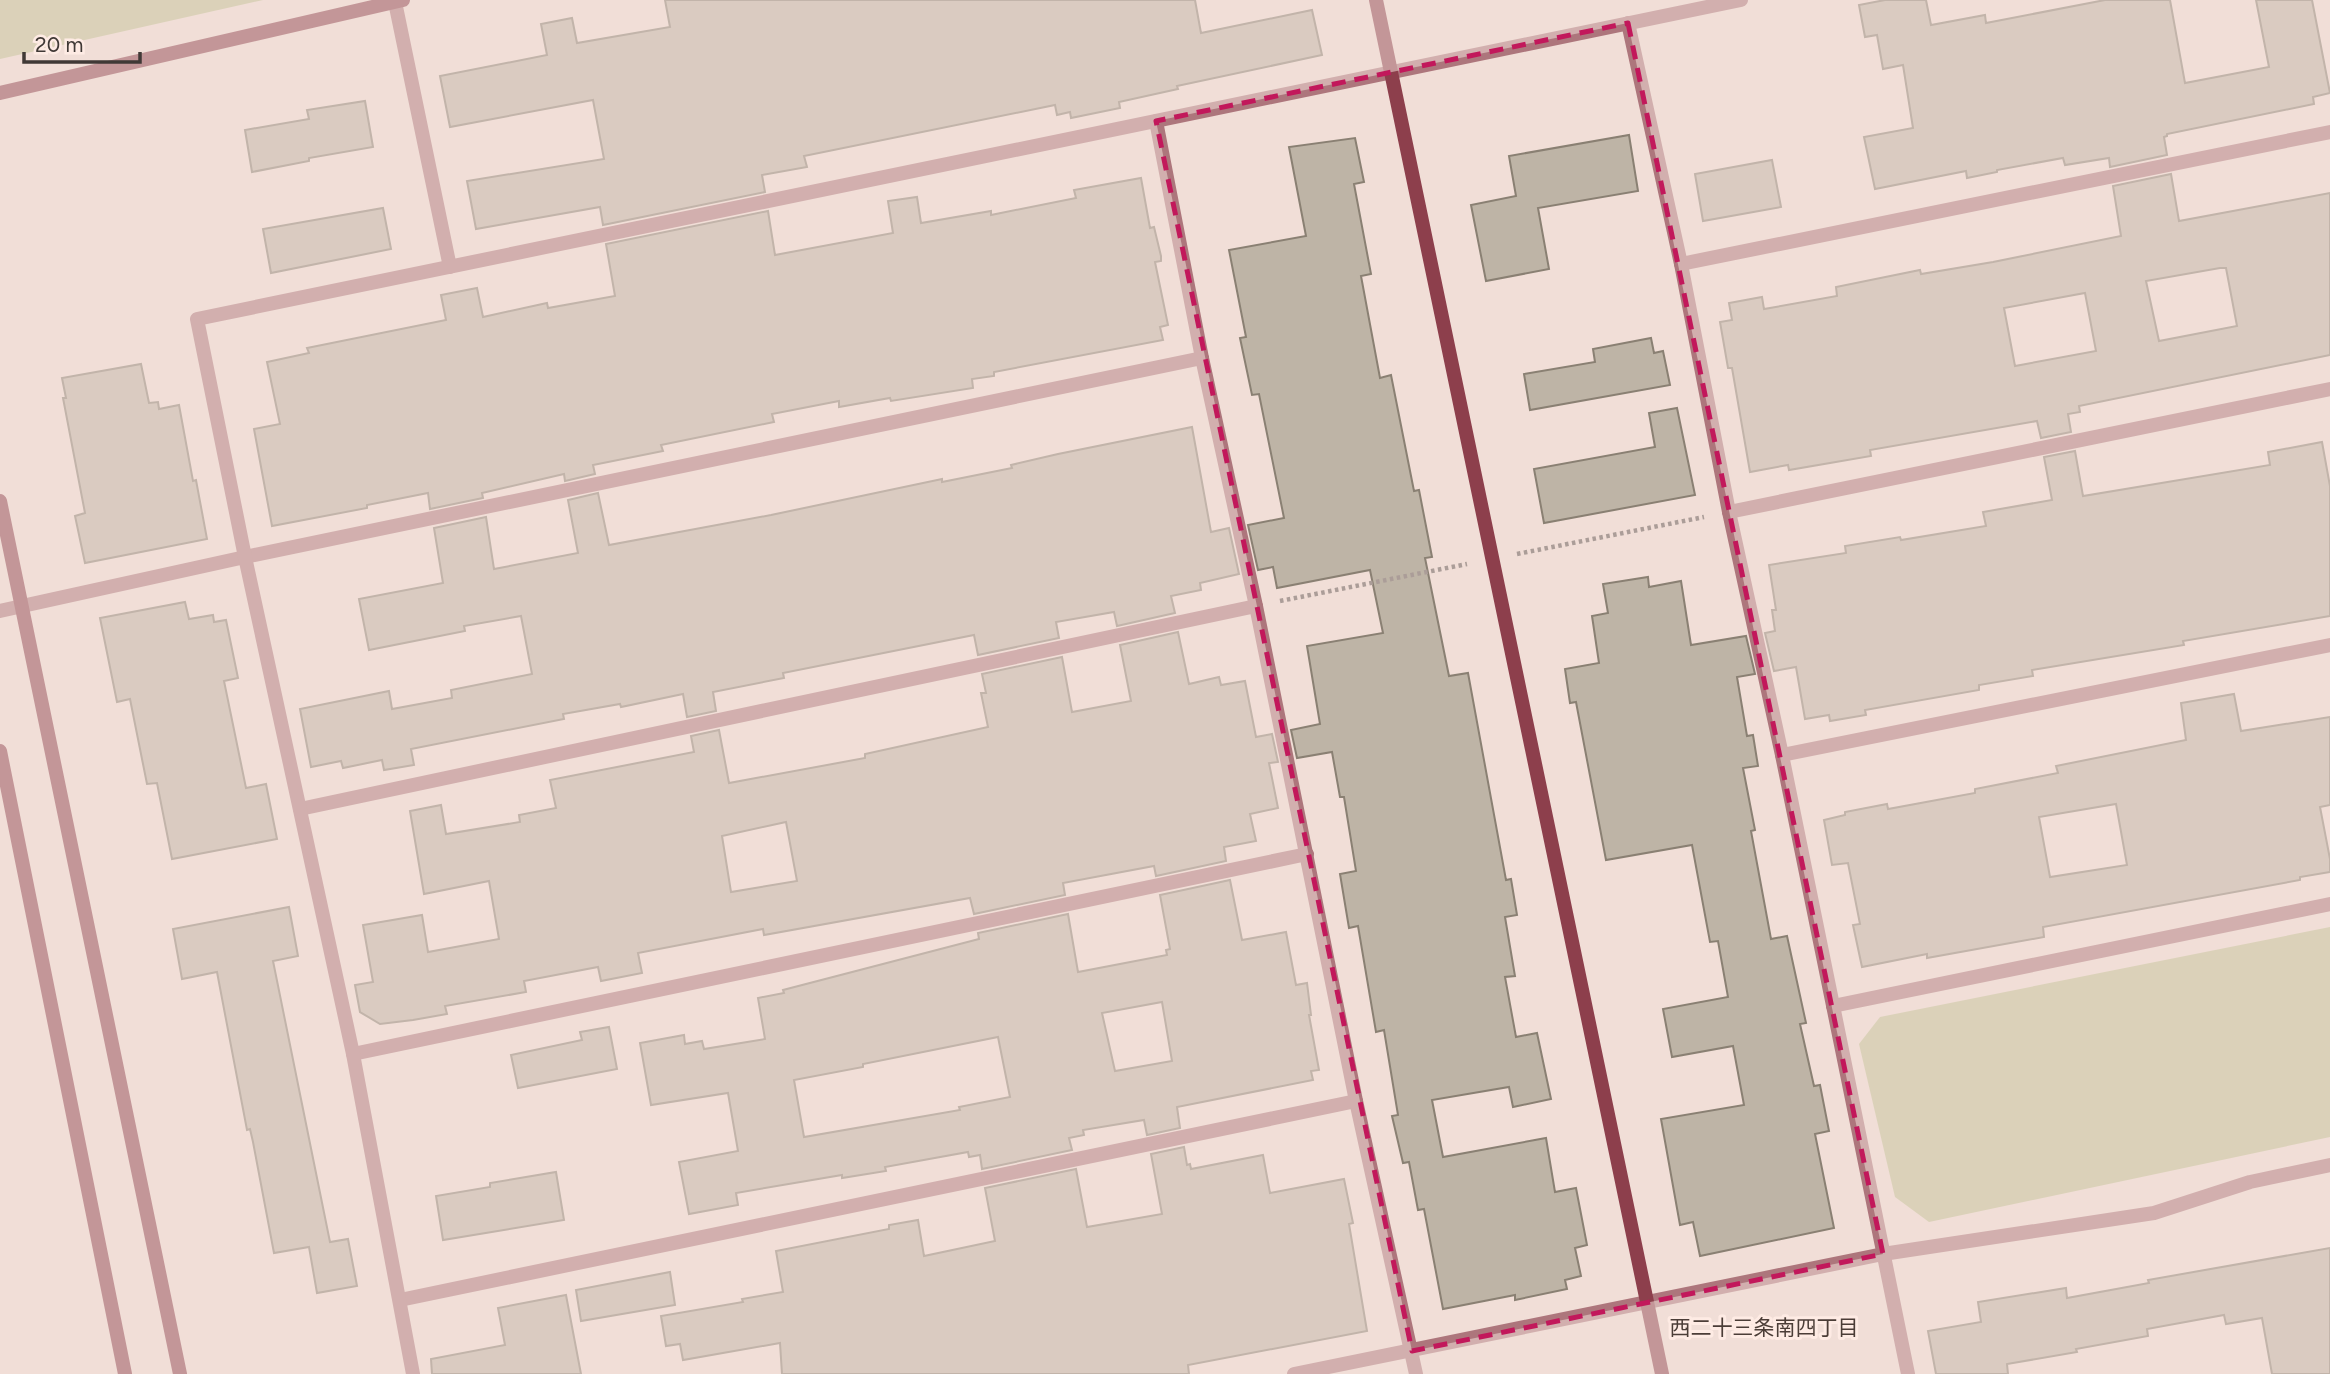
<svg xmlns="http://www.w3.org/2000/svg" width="2330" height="1374" font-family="Figtree,'Noto Sans JP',sans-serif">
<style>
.park{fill:#c1c294}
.building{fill:#beb4a6;stroke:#8a8073;stroke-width:2;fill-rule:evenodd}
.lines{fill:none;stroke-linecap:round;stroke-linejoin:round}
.path{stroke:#ab9d98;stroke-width:4.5;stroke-dasharray:3.5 3.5;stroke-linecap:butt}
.street{stroke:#ad767c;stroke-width:14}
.secondary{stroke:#8d3f4c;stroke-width:14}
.marked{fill:none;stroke:#c2185b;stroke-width:5;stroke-dasharray:14 9;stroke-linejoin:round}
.labels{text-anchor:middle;stroke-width:6;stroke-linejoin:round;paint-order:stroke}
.neighbourhood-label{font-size:21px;fill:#4b3d37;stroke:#feebe4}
</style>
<rect width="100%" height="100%" fill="#f1ded7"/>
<g class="park">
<polygon points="0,0 263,0 0,59"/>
<polygon points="2330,927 2330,1137 1929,1222 1895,1197 1859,1044 1880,1017"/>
</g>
<g class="building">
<polygon points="665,0 1195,0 1201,33 1312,10 1322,55 1177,86 1178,89 1119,102 1120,108 1071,118 1070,112 1057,115 1055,105 804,156 807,167 762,175 765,192 603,225 600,207 476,229 467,181 604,159 593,100 450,127 440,76 547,55 541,24 572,18 577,43 670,27"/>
<polygon points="1885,0 1926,0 1931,25 1985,15 1986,23 2105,0 2170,0 2185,83 2269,67 2256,0 2312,0 2330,93 2313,97 2314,104 2167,134 2167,136 2164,137 2167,155 2110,167 2109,158 2065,165 2063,158 1997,170 1997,172 1967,178 1966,171 1875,189 1864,137 1913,128 1903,65 1883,69 1877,35 1865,37 1859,5"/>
<polygon points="365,101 373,147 309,158 309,161 252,172 245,130 309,119 307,110"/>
<polygon points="1629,135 1638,191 1538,208 1549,269 1486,281 1471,205 1516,196 1509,156"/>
<polygon points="1355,138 1364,182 1354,184 1371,274 1361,276 1380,378 1391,375 1414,491 1419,490 1432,557 1425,558 1449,676 1468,673 1506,880 1511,879 1517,915 1505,917 1515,976 1505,977 1516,1037 1537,1033 1551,1099 1513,1107 1509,1087 1432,1100 1443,1157 1546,1138 1555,1192 1576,1188 1587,1245 1575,1248 1581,1276 1565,1280 1567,1289 1515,1300 1515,1295 1443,1309 1424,1209 1418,1210 1409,1162 1403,1163 1392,1116 1398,1115 1384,1030 1376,1032 1358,926 1349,928 1340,874 1356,871 1344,797 1340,797 1332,752 1297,758 1291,730 1320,724 1307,646 1383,633 1370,570 1277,588 1273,567 1258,570 1248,525 1284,518 1259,394 1252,395 1240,338 1246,337 1229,250 1306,236 1289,147"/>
<polygon points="1772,160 1781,207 1703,221 1695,174"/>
<path d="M2171 174 2179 221 2330 193V355L2079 406 2080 412 2068 414 2071 432 2041 438 2037 421 1870 450 1871 456 1789 470 1788 465 1750 472 1732 368H1728L1720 322 1732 320 1729 303 1762 297 1764 309 1837 296 1836 287 1920 270 1921 274 1993 262 2121 236 2113 186ZM2220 268H2226L2237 326 2159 341 2146 281ZM2085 293 2096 351 2015 366 2004 308Z"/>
<polygon points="1141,178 1150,228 1154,227 1161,256 1161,261 1155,262 1168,325 1160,327 1163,340 994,372 994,376 972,379 973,388 891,401 890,398 839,407 839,401 772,414 774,422 661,445 663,451 593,465 595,474 565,481 564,474 482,493 483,498 430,509 428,493 367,505 367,508 272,526 254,429 280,424 267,362 309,353 307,348 446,320 441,295 477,288 483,317 547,303 548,308 615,296 606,244 768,211 775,255 893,233 888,201 917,197 921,223 991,211 991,215 1076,198 1074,190"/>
<polygon points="383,208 391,249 271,273 263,229"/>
<polygon points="1651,338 1654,353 1663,351 1670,385 1530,410 1524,374 1595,362 1593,349"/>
<polygon points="141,364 149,403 158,402 159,409 179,405 193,481 196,480 207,539 85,563 75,516 85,513 63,398 66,398 62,378"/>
<polygon points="1677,408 1695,495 1544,523 1534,469 1655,447 1649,413"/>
<polygon points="1192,427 1211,532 1229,528 1239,574 1200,583 1201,590 1171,596 1175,613 1117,626 1114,612 1056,622 1059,638 978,655 974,635 783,673 784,678 713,692 716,711 687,717 683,694 621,707 620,704 563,714 564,719 411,749 414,765 384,770 382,760 343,768 341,761 311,767 300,709 389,691 392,709 452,698 451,690 532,674 521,616 464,626 465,631 369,650 359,599 443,583 434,528 486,517 494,569 578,553 568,500 598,493 609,545 771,515 942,479 942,482 1012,468 1011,465 1058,454"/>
<polygon points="2322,442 2330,486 2330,616 2183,641 2184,645 2032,670 2033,676 1979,685 1979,690 1865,710 1866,715 1830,721 1829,715 1805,719 1796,667 1774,671 1765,633 1775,631 1772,610 1776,610 1769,565 1846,553 1845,546 1900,537 1901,540 1986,526 1983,512 2052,500 2044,457 2075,451 2083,496 2270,465 2268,452"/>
<polygon points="1648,577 1649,587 1681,581 1691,645 1746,636 1755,674 1737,677 1747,736 1753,735 1758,766 1743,768 1755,830 1751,831 1771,939 1787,936 1806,1023 1800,1024 1814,1086 1820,1085 1829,1131 1815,1134 1834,1228 1700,1256 1693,1222 1680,1225 1661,1119 1744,1105 1733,1046 1672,1057 1663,1009 1728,997 1718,941 1710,942 1692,845 1606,860 1576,702 1570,703 1565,669 1599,663 1592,616 1608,613 1603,584"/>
<polygon points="185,602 189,619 213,615 214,622 226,620 238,678 224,681 246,788 266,784 277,839 172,859 157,783 147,784 130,699 117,702 100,618"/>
<path d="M1178 632 1189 684 1219 677 1221 685 1245 681 1256 737 1272 734 1278 762 1269 763 1278 808 1250 814 1256 841 1224 847 1226 861 1156 876 1154 866 1063 883 1065 895 974 914 970 898 764 935 763 929 638 953 642 973 601 981 598 967 524 981 526 992 445 1006 447 1014 413 1020 380 1024 360 1012 355 985 373 982 363 925 422 915 428 952 499 939 489 881 424 894 410 811 441 805 446 834 520 822 519 815 556 808 550 780 694 752 691 736 719 730 729 783 865 758V754L988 727 981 693H986L982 674 1062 657 1072 712 1131 701 1120 645ZM786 822 797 881 731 892 722 836Z"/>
<path d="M2234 694 2241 731 2330 717V805L2320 807 2330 859V872L2300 877V880L2043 927 2044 937 1927 958V954L1862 967 1853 925 1860 924 1848 863 1832 865 1824 820 1845 815V812L1887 804 1888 809 1975 793V789L2058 773 2056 766 2186 740 2181 703ZM2116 804 2127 865 2050 877 2039 817Z"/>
<path d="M1230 880 1242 940 1286 932 1296 985 1307 983 1311 1015H1309L1319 1070 1311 1071 1313 1080 1177 1107 1180 1128 1147 1135 1144 1120 1083 1130 1084 1135 1069 1138 1072 1150 982 1169 980 1155 969 1157 968 1152 885 1167 886 1171 842 1178V1175L736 1193 738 1205 689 1214 679 1162 738 1151 728 1093 651 1105 640 1043 684 1035 685 1044 702 1041 704 1049 765 1039 758 998 784 993 783 990 979 939 978 933 1068 914 1078 972 1167 955 1166 950 1170 949 1160 895ZM1162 1002 1172 1061 1115 1071 1102 1013ZM998 1037 1010 1097 959 1107 960 1110 804 1137 794 1080 863 1067V1064Z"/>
<polygon points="289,907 298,956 273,961 330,1242 348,1239 357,1286 317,1293 309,1247 274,1253 253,1142 250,1129 247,1130 217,972 182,979 173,929"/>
<polygon points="609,1027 617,1069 518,1088 511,1055 582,1040 580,1032"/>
<polygon points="1184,1147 1187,1165 1190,1164 1191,1169 1263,1155 1270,1193 1344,1179 1353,1223 1349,1224 1367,1331 1188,1365 1189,1374 782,1374 780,1343 683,1360 680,1344 666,1346 661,1316 743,1302 742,1299 783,1292 776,1251 889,1229 889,1225 918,1220 924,1256 995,1241 985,1188 1076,1169 1087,1227 1162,1214 1151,1154"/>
<polygon points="556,1172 564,1220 443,1240 436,1196 490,1187 490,1183"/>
<polygon points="2330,1248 2330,1374 2272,1374 2262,1318 2226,1324 2224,1315 2147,1329 2148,1336 2076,1349 2077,1352 2007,1364 2008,1374 1936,1374 1928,1331 1981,1322 1978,1302 2066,1288 2067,1298 2149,1283 2148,1280"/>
<polygon points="670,1272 675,1305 581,1321 576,1290"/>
<polygon points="566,1295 581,1374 432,1374 431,1359 505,1345 498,1308"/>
</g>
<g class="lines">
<g class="path">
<polyline points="1517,554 1704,517"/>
<polyline points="1280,601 1467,564"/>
</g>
<g class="street">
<polyline points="395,2 450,267"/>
<polyline points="1628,23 1681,264 1729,512 1782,755 1908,1374"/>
<polyline points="1156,121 1202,358 1256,606 1356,1101 1416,1374"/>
<polyline points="1681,264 2330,132"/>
<polyline points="1729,512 2330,389"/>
<polyline points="0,611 245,557 1202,358"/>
<polyline points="1782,755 2330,645"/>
<polyline points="300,809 1256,606"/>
<polyline points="1833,1006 2330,904"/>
<polyline points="353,1054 1307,854"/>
<polyline points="400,1300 1356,1101"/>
<polyline points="413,1374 353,1054 245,557 197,319 1741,0"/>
<polyline points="1294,1374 1883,1254 2154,1213 2250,1182 2330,1165"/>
</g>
<g class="secondary">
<polyline points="1376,0 1662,1374"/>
<polyline points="0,93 403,0"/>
<polyline points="0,501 180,1374"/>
<polyline points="0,751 125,1374"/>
</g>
</g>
<path d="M0 0H2330V1374H0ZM1628 23 1883 1254 1412 1351 1156 121Z" fill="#f1ded7" fill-opacity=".55" fill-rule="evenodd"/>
<path class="marked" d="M1628 23 1883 1254 1412 1351 1156 121Z"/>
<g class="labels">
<g class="neighbourhood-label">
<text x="1764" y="1335">西二十三条南四丁目</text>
</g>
</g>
<path d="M24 52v10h116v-10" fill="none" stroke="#403936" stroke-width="3.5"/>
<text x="35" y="52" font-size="21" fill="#403936" stroke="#feebe4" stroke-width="5" paint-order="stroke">20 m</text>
</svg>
